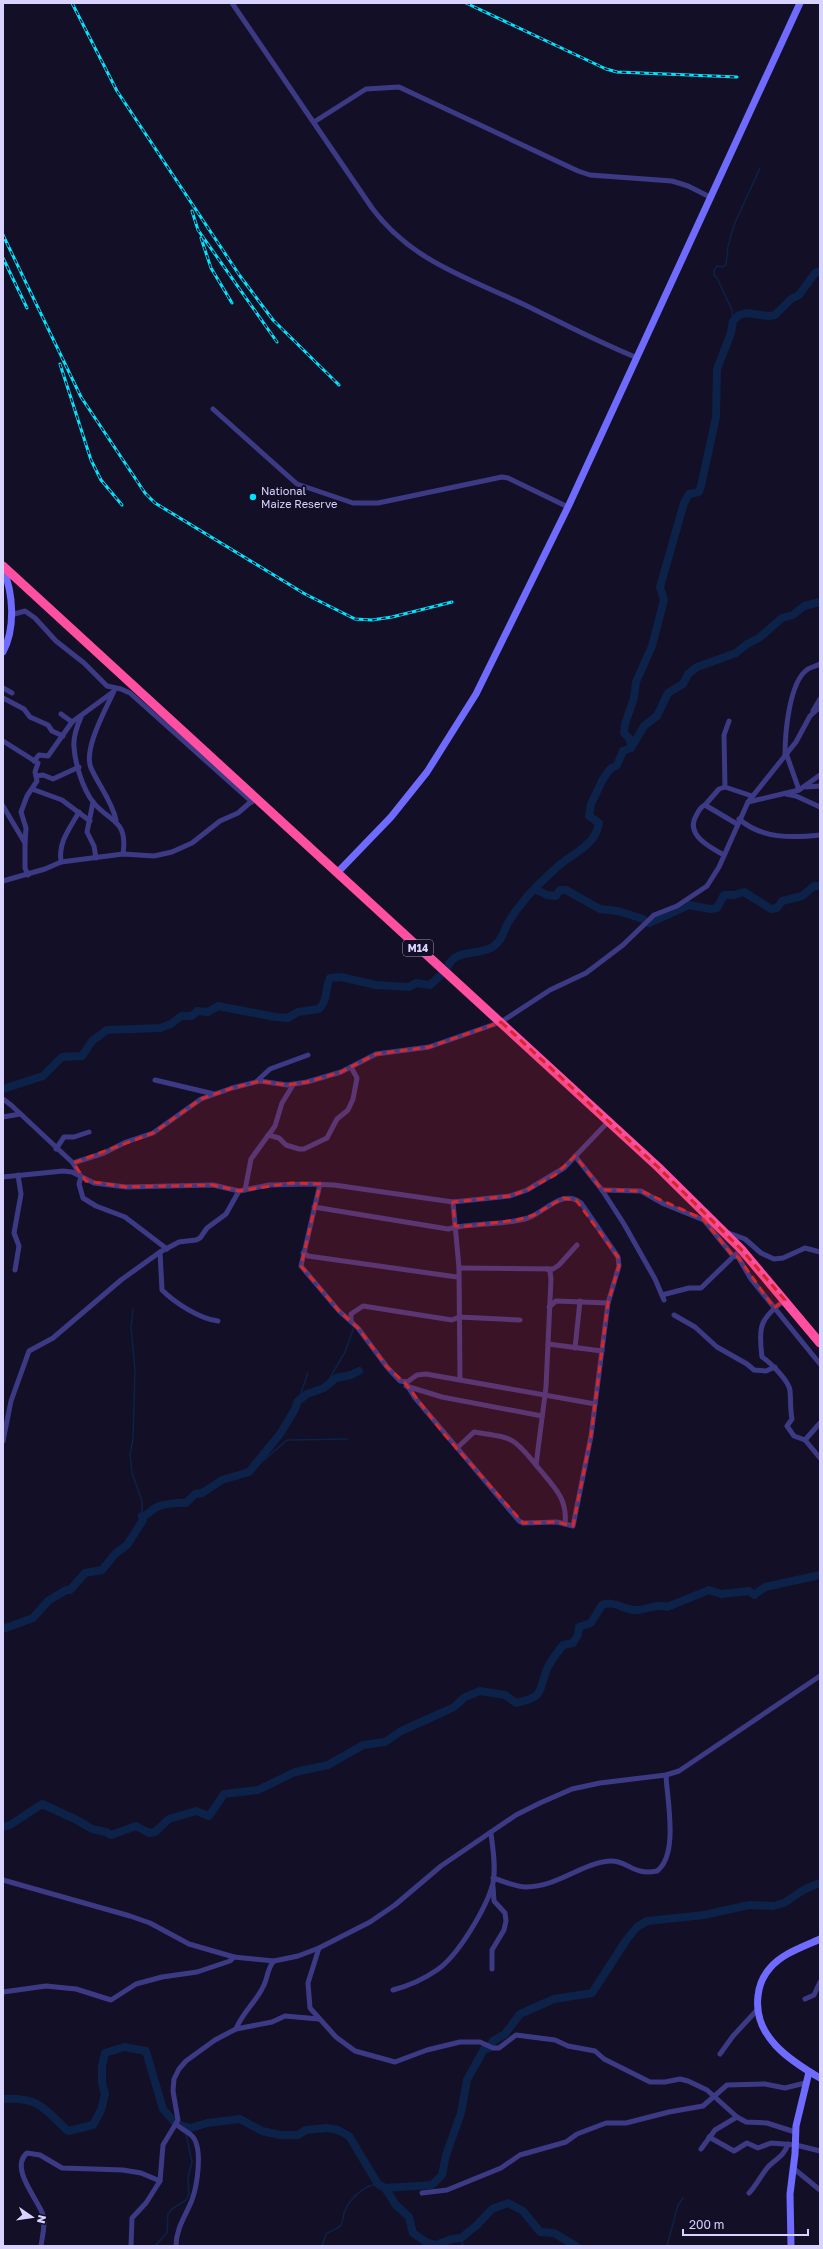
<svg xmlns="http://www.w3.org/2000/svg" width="823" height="2249" font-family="'Golos Text',sans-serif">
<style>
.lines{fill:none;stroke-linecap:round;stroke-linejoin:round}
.stream{stroke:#0c2248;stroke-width:1.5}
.river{stroke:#0c2248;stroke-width:8}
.street{stroke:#3d3a85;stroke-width:5}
.secondary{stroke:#6f6bff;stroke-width:7}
.highway{stroke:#ff4fa3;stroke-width:9}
.rail-casing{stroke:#00e5ff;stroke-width:3}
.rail{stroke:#130f26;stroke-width:1.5;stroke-dasharray:4.5;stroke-linecap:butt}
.marked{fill:#d62828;fill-opacity:0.2;stroke:#d62828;stroke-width:3;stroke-dasharray:8 5;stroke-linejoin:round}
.poi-dot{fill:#00e5ff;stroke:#130f26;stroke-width:1.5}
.labels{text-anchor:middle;stroke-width:4;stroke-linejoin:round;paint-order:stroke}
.shield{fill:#130f26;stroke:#9e99be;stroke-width:1}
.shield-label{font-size:10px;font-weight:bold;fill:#d9d4ff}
.poi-label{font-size:11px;fill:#d9d4ff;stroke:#130f26;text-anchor:start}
</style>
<rect width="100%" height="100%" fill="#130f26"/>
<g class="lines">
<g class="stream">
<polyline points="733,321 732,310 717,278 714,275 714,270 717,266 722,267 726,265 728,246 734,225 760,168"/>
<polyline points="133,1309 131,1327 135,1370 133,1439 130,1454 132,1473 142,1501 142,1516"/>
<polyline points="324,1388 345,1352 354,1327"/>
<polyline points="298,1401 308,1373"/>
<polyline points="257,1462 264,1460 287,1440 347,1439"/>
<polyline points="461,2238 463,2246"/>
<polyline points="155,2246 167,2233 168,2214 172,2209 186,2200 189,2194 188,2177 192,2162 186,2133"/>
<path d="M322 2246 326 2234C331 2230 337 2230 341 2225 343 2221 343 2217 344 2213 349 2199 364 2185 378 2184"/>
<polyline points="667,2246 678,2205 683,2198"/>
</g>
<g class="river">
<polyline points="631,748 630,739 624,733 625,724 634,698 636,682 652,646 664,600 660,587 684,503 689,494 699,492 701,486 716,417 717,369 731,333 733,321 739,315 746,313 769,316 775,315 791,299 799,295 815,273 820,271"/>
<polyline points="535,889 547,895 556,896 560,890 566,890 600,909 618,911 643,919"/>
<polyline points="649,923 689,905 710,909 717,908 724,895 734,895 744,892 771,909 777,908 782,901 802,896 814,886 820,886"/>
<path d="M447 968C455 947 479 957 494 946 503 939 503 932 508 923 512 916 517 909 522 903 531 891 543 880 554 870 569 854 595 848 599 823L589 816 591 804 603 779 610 769 617 765 623 751 631 748 644 726 657 716 668 693 683 684 688 674 697 667 736 653 747 644 759 638 782 618 793 615 804 606 820 602"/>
<path d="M3 1089 43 1076 62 1057 82 1056 92 1041 107 1030 160 1028 171 1024 181 1016H192L197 1011 208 1012 218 1006 275 1017 288 1018 298 1012 319 1009C329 998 324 991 330 978L341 977 376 985 409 987 416 983 430 985 441 975"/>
<path d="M3 1629 33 1618 48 1601 66 1590H70L85 1573 102 1570 115 1554 127 1545 143 1520 142 1516C149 1515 150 1511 155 1508 161 1504 180 1502 186 1503L195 1494 202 1493 222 1480 249 1472 280 1434 294 1411 298 1401 307 1394 324 1388 336 1378 351 1375 359 1371"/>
<path d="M3 1827 10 1825 42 1804 75 1819 92 1829 106 1832 111 1835 136 1826 149 1833 155 1832 169 1819 196 1811 209 1816 224 1794 258 1790 295 1772 328 1765 363 1745 385 1742 401 1731 439 1714 454 1707 465 1697 480 1691 505 1695 516 1703C545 1697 538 1691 547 1669 551 1660 557 1653 563 1645L573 1643 578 1635 579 1627 591 1623 602 1605C615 1600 623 1610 636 1610 648 1610 655 1603 667 1607L709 1590 721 1594 749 1591 754 1595 765 1587 820 1575"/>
<path d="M3 2099C40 2097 43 2108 68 2131L93 2125 101 2110 105 2094 102 2083V2066L105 2053 124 2047 146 2051 163 2109 176 2124 191 2128 207 2123 240 2119 262 2131 280 2135H298L306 2130 327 2128 338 2130 349 2136 378 2184 385 2188 432 2185 442 2175 446 2155 461 2113 467 2080 484 2049 489 2048 493 2041 505 2034 520 2014 554 1999 592 1993 627 1939 637 1927 647 1921 704 1915 749 1905 773 1906 784 1903 805 1889 820 1883"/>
<polyline points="385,2188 396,2205 409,2217 413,2233 426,2242 435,2245 452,2239 461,2238 477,2225 492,2209 508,2203 523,2211 540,2232 554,2233 576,2246"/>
</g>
<g class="street">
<path d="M232 3 372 208C411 261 468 278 525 305 562 323 598 342 635 357"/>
<polyline points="314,122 366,89 399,87 578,171 590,175 672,181 688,186 710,197"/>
<polyline points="213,409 297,484 353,503 378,503 502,477 508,478 568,507"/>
<polyline points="11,615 25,611 35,618 56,641 84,663 107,686 121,689 130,693 252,802"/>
<polyline points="3,688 12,693"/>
<path d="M114 691C106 709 83 749 91 768 99 786 112 801 116 820"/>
<polyline points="3,698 24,709 30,717 48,725 52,731 63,736"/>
<polyline points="813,711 820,699"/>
<polyline points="61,714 72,722"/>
<path d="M81 717C77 726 73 737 74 747 75 764 83 789 93 802 110 823 128 819 123 854"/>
<polyline points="729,721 724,735 725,787 752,796"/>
<polyline points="3,741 38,763 35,772 37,781 27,796 21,812 26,828 25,843"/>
<polyline points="786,753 799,790"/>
<path d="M785 755C785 734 789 681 808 669 812 667 816 666 820 664"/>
<polyline points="34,761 39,755 48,756 72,722 113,692"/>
<polyline points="36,776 43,775 53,779 79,767"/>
<polyline points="806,787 820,786"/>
<polyline points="32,789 62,800 90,821"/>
<polyline points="786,794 796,796 820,807"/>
<polyline points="93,802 87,832 94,846 96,858"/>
<polyline points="748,802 799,790 820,775"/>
<polyline points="705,805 719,789 725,787"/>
<polyline points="3,806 25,843 25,868 28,875"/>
<path d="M739 819C762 839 792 838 820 835"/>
<path d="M724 855C711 848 685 835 696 816 698 812 700 807 705 805L737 824"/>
<path d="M61 862C58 842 70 828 79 812"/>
<polyline points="3,881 45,869 61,862 123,854 154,856 172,852 192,843 220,821 238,813 253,800"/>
<polyline points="155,1080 214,1094"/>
<polyline points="257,1081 270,1069 308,1055"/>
<polyline points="3,1099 11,1105 73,1163 81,1177 79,1184 83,1198 96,1206 125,1217 167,1249"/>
<polyline points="3,1117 20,1114"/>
<polyline points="268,1135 279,1138 286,1145 299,1149 304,1149 327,1138 337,1119 348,1110 353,1099 357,1078 351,1067"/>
<polyline points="56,1149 64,1137 74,1137 89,1132"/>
<polyline points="575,1156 602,1190 624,1224 655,1279 664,1300"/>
<polyline points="73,1163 104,1153 126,1142 153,1133 201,1099 232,1088 260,1081 287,1085 307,1082 341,1072 376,1054 429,1047 501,1022 550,990 586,973 623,945 654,915 677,906 707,886 719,867 748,802 796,742 810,716 820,707"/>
<polyline points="3,1177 63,1171 72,1172 94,1183 126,1187 213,1185 239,1191 269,1185 310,1184 334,1185 453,1202 510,1196 527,1190 564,1168 608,1122"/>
<polyline points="320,1184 301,1266 339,1311 358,1328 387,1367 400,1381 407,1382 417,1375 426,1374 595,1404"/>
<polyline points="245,1190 251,1159 275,1126 282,1103 293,1085"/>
<polyline points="602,1190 641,1191 664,1204 706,1221"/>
<polyline points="453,1202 459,1268 460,1379"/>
<path d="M314 1207 448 1229C473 1222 502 1226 528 1218 545 1212 563 1188 581 1203L618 1257 619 1266 608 1303 591 1436 573 1526 565 1524C568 1497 552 1485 536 1465L546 1387 551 1279 550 1271 547 1269"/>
<polyline points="703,1219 733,1256 738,1257 751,1279 820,1364"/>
<polyline points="726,1232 745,1239 761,1253 774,1259 783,1258 805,1248 820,1252"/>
<path d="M160 1252 162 1290C175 1303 200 1319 218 1321"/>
<polyline points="303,1253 308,1256 457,1277"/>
<polyline points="459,1268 553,1269 559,1265 577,1245"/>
<polyline points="15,1270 19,1246 14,1233 21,1194 18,1175"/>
<polyline points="662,1295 689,1288 701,1288 736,1254"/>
<path d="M785 1300C760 1318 758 1327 762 1357 770 1362 790 1382 790 1391 791 1401 790 1408 792 1419L787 1426 794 1436 805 1440 820 1458"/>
<polyline points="549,1307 556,1301 608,1303"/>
<polyline points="674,1315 695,1327 717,1347 747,1364 754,1370 766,1371 775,1367"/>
<polyline points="351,1321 351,1314 363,1306 452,1320 459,1317 520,1320"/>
<polyline points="548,1344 602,1351"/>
<polyline points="575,1348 580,1301"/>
<polyline points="405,1382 415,1398 519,1521 523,1523 557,1522 565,1524"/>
<polyline points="406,1386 442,1397 542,1416"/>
<polyline points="805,1440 820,1423"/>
<polyline points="3,1441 11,1401 29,1351 53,1338 121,1280 160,1252 179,1242 196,1240 200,1238 207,1228 226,1214 239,1191"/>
<path d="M457 1448 474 1432C511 1438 512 1435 536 1465"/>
<path d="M493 1878C503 1881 515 1887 526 1887 557 1887 582 1863 610 1861 628 1860 632 1876 657 1871 679 1854 667 1800 666 1775"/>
<polyline points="3,1880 130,1916 150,1923 189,1944 234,1957 274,1961 298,1956 319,1948 370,1922 395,1905 441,1866 516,1815 540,1803 572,1789 600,1783 666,1775 679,1771 820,1676"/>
<polyline points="319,1948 308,1983 310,2008 336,2037 355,2051 395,2062 427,2050 460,2042 480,2042 493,2048 499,2048 516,2035 555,2040 568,2046 595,2051 604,2059 650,2082 665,2082 680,2079 688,2081 707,2090 737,2117 746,2122 767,2123 795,2132"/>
<polyline points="492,1969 492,1950 504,1930 506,1921 505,1913 494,1901 493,1886"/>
<path d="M393 1990C408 1986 424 1979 437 1970 458 1956 487 1907 493 1883 496 1867 493 1849 491 1834"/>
<polyline points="3,1992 46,1986 76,1989 111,2000 136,1984 162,1977 197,1972 230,1961 234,1957"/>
<polyline points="805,1999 814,1995 820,1982"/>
<polyline points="236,2029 272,2022 285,2016 319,2019"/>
<polyline points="720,2054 733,2036 758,2009"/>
<path d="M176 2124C181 2129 189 2132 193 2137 203 2150 197 2186 192 2200 186 2215 176 2228 176 2246"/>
<polyline points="709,2137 734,2151 747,2143 758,2148 771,2143 796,2145 820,2151"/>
<polyline points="701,2149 715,2130 737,2117"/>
<polyline points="793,2168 820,2190"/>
<polyline points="422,2193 447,2190 501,2168 520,2155 566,2142 577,2134 606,2123 626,2123 669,2112 703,2106 727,2085 765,2084 785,2088 805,2083"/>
<path d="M749 2193C757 2185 763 2171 770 2165 778 2158 785 2154 788 2144"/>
<path d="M41 2246C42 2237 46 2224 43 2215 38 2199 9 2168 27 2153L40 2155 62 2168 123 2170 141 2173 160 2181"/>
<path d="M131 2246 132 2218 146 2203 160 2181 163 2145 178 2120 173 2091 174 2079 179 2069 186 2061 215 2040 236 2029C242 2013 256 2002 263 1987 268 1978 267 1968 274 1961"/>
</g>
<g class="secondary">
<path d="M3 568C13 593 16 627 3 652"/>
<polyline points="337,873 391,817 427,772 476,694 568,507 800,3"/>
<path d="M820 1939C803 1947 783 1953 770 1968 763 1976 759 1985 758 1996 753 2036 789 2060 820 2078"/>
<polyline points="791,2246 790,2194 795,2154 796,2126 809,2072"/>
</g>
<polyline class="highway" points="3,566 658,1167 741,1249 820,1343"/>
<g class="rail-casing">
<g id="rail">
<polyline points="72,3 117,91 240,276 273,320 339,385"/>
<polyline points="466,3 606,69 617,72 737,77"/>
<polyline points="192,211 198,230 277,342"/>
<polyline points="3,235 81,397 145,493 155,503 305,594 355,619 372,620 392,617 452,602"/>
<polyline points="201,238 211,268 232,303"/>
<polyline points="3,258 27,308"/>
<polyline points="60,364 91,460 101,480 122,505"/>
</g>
</g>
<use href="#rail" class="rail"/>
</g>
<path class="marked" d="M501 1022 658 1167 741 1249 785 1300 774 1308 738 1257 733 1256 703 1219 641 1191 602 1190 575 1156 555 1175 527 1190 510 1196 453 1202 455 1226H467L517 1220 534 1215 563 1198 576 1200 618 1257 619 1266 608 1303 591 1436 573 1526 557 1522 523 1523 443 1433 405 1383 387 1367 358 1328 339 1311 301 1266 320 1184 291 1183 239 1191 213 1185 126 1187 86 1181 73 1163 153 1133 201 1099 232 1088 260 1081 287 1085 307 1082 341 1072 376 1054 429 1047Z"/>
<circle class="poi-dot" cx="253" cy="497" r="4"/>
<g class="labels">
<rect class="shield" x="403" y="940" width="30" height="16" rx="3"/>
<g class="shield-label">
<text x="418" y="952">M14</text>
</g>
<g class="poi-label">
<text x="261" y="495">National<tspan x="261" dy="13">Maize Reserve</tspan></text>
</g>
</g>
<rect width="823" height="2249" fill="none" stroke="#d9d4ff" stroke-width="8"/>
<g transform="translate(32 2217) rotate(103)" stroke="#130f26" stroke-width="3" paint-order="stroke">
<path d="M0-3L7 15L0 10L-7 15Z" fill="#d9d4ff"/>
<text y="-6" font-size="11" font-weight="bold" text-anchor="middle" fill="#d9d4ff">N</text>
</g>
<path d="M683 2229v6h125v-6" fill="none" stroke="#d9d4ff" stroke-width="2"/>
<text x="689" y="2229" font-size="12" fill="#d9d4ff" stroke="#130f26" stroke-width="3" paint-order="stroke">200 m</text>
</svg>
